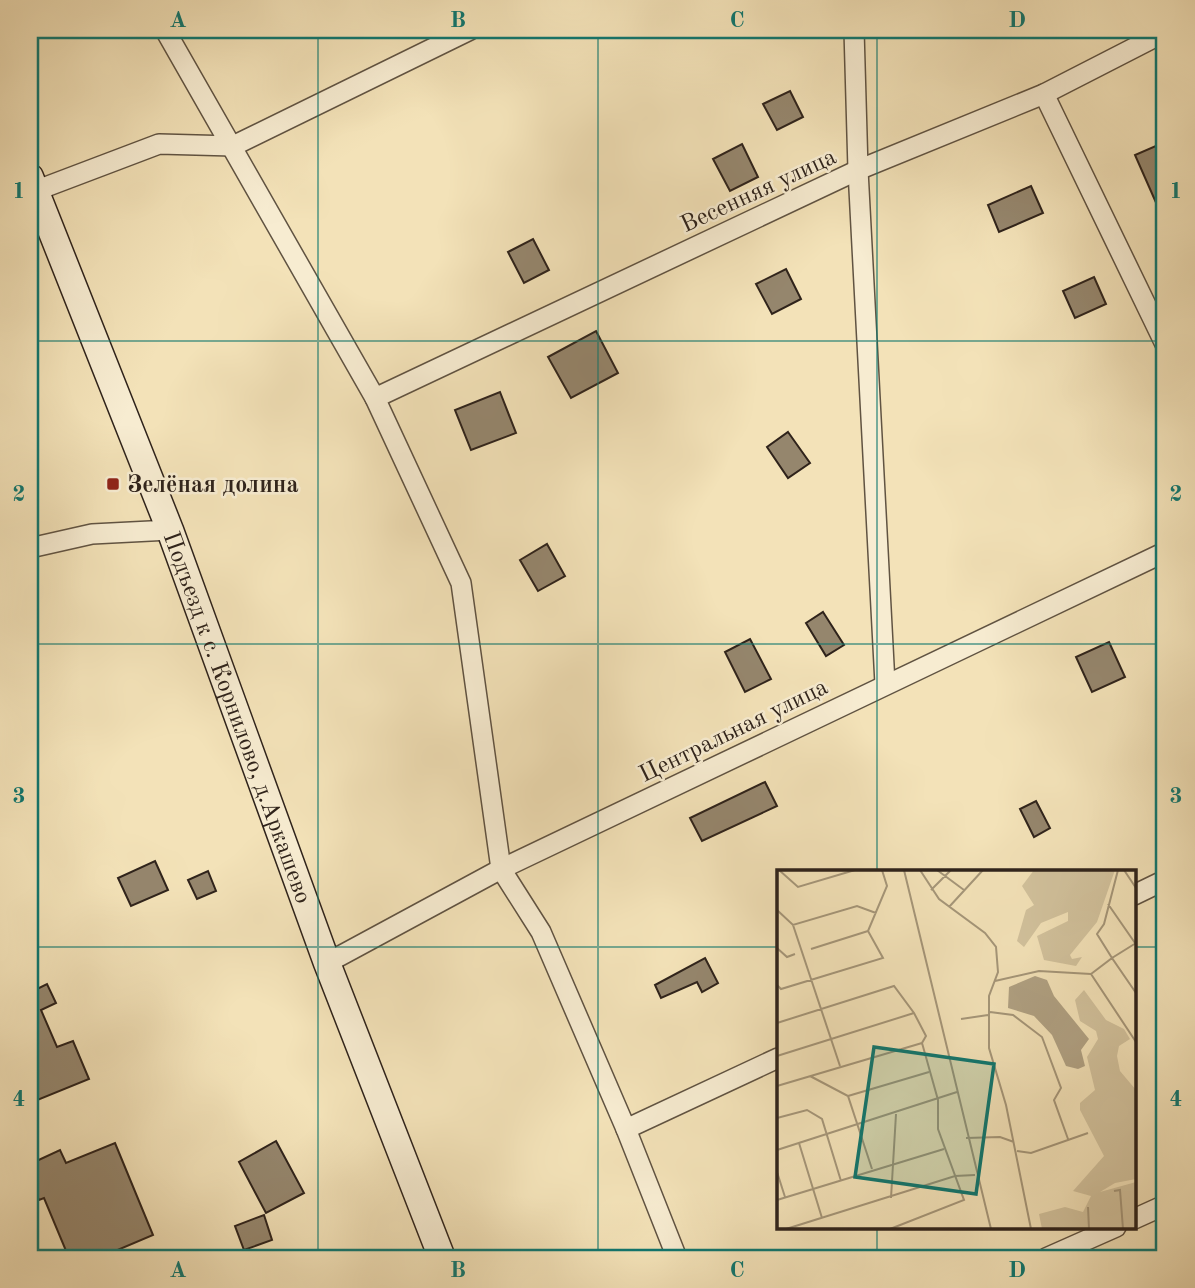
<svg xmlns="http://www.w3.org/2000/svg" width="1195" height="1288" font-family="'Old Standard TT',serif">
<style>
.building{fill:#95866d;stroke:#2f231b;stroke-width:2}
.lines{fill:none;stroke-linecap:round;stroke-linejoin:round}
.street-casing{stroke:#605342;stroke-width:22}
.secondary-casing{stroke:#2f231b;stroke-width:29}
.street{stroke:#f7ecd1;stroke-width:19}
.secondary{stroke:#f7ecd1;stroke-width:26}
.grid{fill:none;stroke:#0f766e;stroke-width:2;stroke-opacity:0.55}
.poi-dot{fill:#8f2418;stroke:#f7ecd1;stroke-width:2.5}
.labels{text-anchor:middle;stroke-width:5;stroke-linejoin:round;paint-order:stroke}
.street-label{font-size:24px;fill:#2f231b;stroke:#f7ecd1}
.poi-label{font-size:24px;font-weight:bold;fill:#2f231b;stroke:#f7ecd1;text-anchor:start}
.inset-road{fill:none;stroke:#a59679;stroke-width:2}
.view{fill:#0f766e;fill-opacity:0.15;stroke:#0f766e;stroke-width:3.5}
.inset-edge{fill:none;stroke:#2f231b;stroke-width:3.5}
.neatline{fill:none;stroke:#0f766e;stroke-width:2.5}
.grid-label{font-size:23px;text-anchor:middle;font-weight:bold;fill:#0f766e}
</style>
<rect width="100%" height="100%" fill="#f3e2b8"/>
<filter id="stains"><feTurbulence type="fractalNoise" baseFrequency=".00286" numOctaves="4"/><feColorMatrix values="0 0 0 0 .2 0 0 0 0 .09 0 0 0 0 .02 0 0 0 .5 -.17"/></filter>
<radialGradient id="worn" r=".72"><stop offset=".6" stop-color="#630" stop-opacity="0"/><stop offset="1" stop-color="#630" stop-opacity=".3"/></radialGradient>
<g class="building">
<polygon points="790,91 803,117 777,130 763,104"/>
<polygon points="1165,142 1165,223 1135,155"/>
<polygon points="742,144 758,177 730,191 713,159"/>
<polygon points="1031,186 1043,213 999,232 988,205"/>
<polygon points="533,239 549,270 524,283 508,252"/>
<polygon points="786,269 801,299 772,314 756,284"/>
<polygon points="1094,277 1106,304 1075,318 1063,291"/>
<polygon points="596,331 618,373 571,398 548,357"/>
<polygon points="500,392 516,433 471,450 455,410"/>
<polygon points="788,432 810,463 788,478 767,447"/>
<polygon points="547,544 565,576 538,591 520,560"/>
<polygon points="823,612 844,645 826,656 806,623"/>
<polygon points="750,639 771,679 745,692 725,652"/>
<polygon points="1109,642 1125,677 1092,692 1076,657"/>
<polygon points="765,782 777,806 702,841 690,818"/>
<polygon points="1036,801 1050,828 1034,837 1020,809"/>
<polygon points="155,861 168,890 131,906 118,878"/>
<polygon points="208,871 216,891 197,899 188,880"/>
<polygon points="705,958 718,983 702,992 697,982 661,998 655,985"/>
<polygon points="30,983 33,991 47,984 56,1003 41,1010 57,1047 73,1041 89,1079 35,1101 30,1087"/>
<polygon points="276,1141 304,1193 266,1213 239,1162"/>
<polygon points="115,1143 153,1235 108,1254 110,1258 69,1258 44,1198 39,1200 30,1181 30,1164 60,1150 66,1163"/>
<polygon points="264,1215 272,1240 244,1250 235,1226"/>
</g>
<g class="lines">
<g class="street-casing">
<g id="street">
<polyline points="165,30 375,398 461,583 501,869 541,932 626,1129 677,1258"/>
<polyline points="854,30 858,170 885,684"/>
<polyline points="1044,94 1165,344"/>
<polyline points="35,191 159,144 233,146 470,30"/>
<polyline points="375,398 858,170 1044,94 1165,32"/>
<polyline points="30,548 92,534 170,530"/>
<polyline points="1134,895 1165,880"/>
<polyline points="327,963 501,869 1165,552"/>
<polyline points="626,1129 778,1058"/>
<polyline points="1134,1219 1165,1205"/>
<polyline points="1046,1258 1116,1227"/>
</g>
</g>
<g class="secondary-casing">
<g id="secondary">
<path id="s1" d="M30 177 170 530 327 963 442 1258"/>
</g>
</g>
<use href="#street" class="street"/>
<use href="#secondary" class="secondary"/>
</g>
<path class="grid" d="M318 30V1258M598 30V1258M877 30V872M30 341H1165M30 644H1165M30 947H778M1134 947H1165M877 1227V1258"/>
<rect class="poi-dot" x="106" y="477" width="14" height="14" rx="3.5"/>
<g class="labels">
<g class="street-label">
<text transform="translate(758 190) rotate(-25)" y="8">Весенняя улица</text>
<text dy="8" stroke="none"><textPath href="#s1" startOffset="579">Подъезд к с. Корнилово, д.Аркашево</textPath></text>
<text transform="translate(733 730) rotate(-26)" y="8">Центральная улица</text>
</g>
<g class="poi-label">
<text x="127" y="492">Зелёная долина</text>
</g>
</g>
<g transform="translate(777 870)">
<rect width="359" height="359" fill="#f3e2b8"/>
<path d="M257 0H338L320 52 293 85 295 89 305 87 299 96 267 90 260 66 291 51V42L264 53 247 77 240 71 249 40 257 35 245 16ZM307 120 329 150 347 159 353 169 342 176 340 186 343 201 359 220V309L338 313 323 322 359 312V359H265L262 344 288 337 306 342 314 326 296 321 327 286 303 240V233L318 220 310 187 321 169 319 161 303 151 298 130Z" fill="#d2c29d"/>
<path d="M258 106 270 110 277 126 312 169 304 180 308 196 301 199 289 196 275 165 257 146 231 138 232 117Z" fill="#b0a183"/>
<path class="inset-road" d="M2 0 21 17 78 0M127 0 214 359M143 0 162 29 208 63 219 77 221 102 212 126V178L229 235 254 359M160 0 187 20M347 0 359 18M154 20 174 0M331 34 358 73M172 37 206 0M0 40 16 55 80 36 99 43M16 55 63 196M359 73 335 88 359 123M0 78 10 87 18 84M34 79 91 61M314 104 335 88 320 64 327 54 341 0M314 104 359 172M218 111 262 101 314 104M0 115 4 119 106 88 91 61 110 16 105 0M213 142 236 145 265 167 284 218 277 230 291 269M184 149 211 145M0 153 117 116 137 143 149 166 145 173 161 230V259L187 330 113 359M0 186 137 143M33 206 71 226 95 299M0 216 145 173M71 226 152 202M0 248 30 240 45 249 64 311M189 268 223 267 237 272M22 273 45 348M0 280 180 222M240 281 254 283 311 263M0 302 8 327M337 321 343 320 346 359M114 328 119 244M0 330 167 279M311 337 312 359M9 359 178 306 198 305"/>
<path class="view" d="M97 177 217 194 199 324 78 307Z"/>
<rect width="359" height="359" class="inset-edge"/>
</g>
<rect width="1195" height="1288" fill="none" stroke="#f3e2b8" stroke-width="77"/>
<rect x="38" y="38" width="1118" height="1212" class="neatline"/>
<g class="grid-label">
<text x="178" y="27">A</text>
<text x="458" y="27">B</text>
<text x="737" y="27">C</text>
<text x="1017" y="27">D</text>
<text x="19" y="198">1</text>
<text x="1176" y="198">1</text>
<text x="19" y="501">2</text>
<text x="1176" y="501">2</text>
<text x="19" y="803">3</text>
<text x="1176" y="803">3</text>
<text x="19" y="1106">4</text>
<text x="1176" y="1106">4</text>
<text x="178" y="1277">A</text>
<text x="458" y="1277">B</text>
<text x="737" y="1277">C</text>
<text x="1017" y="1277">D</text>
</g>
<rect width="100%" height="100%" filter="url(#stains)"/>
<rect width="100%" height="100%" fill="url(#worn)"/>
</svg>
